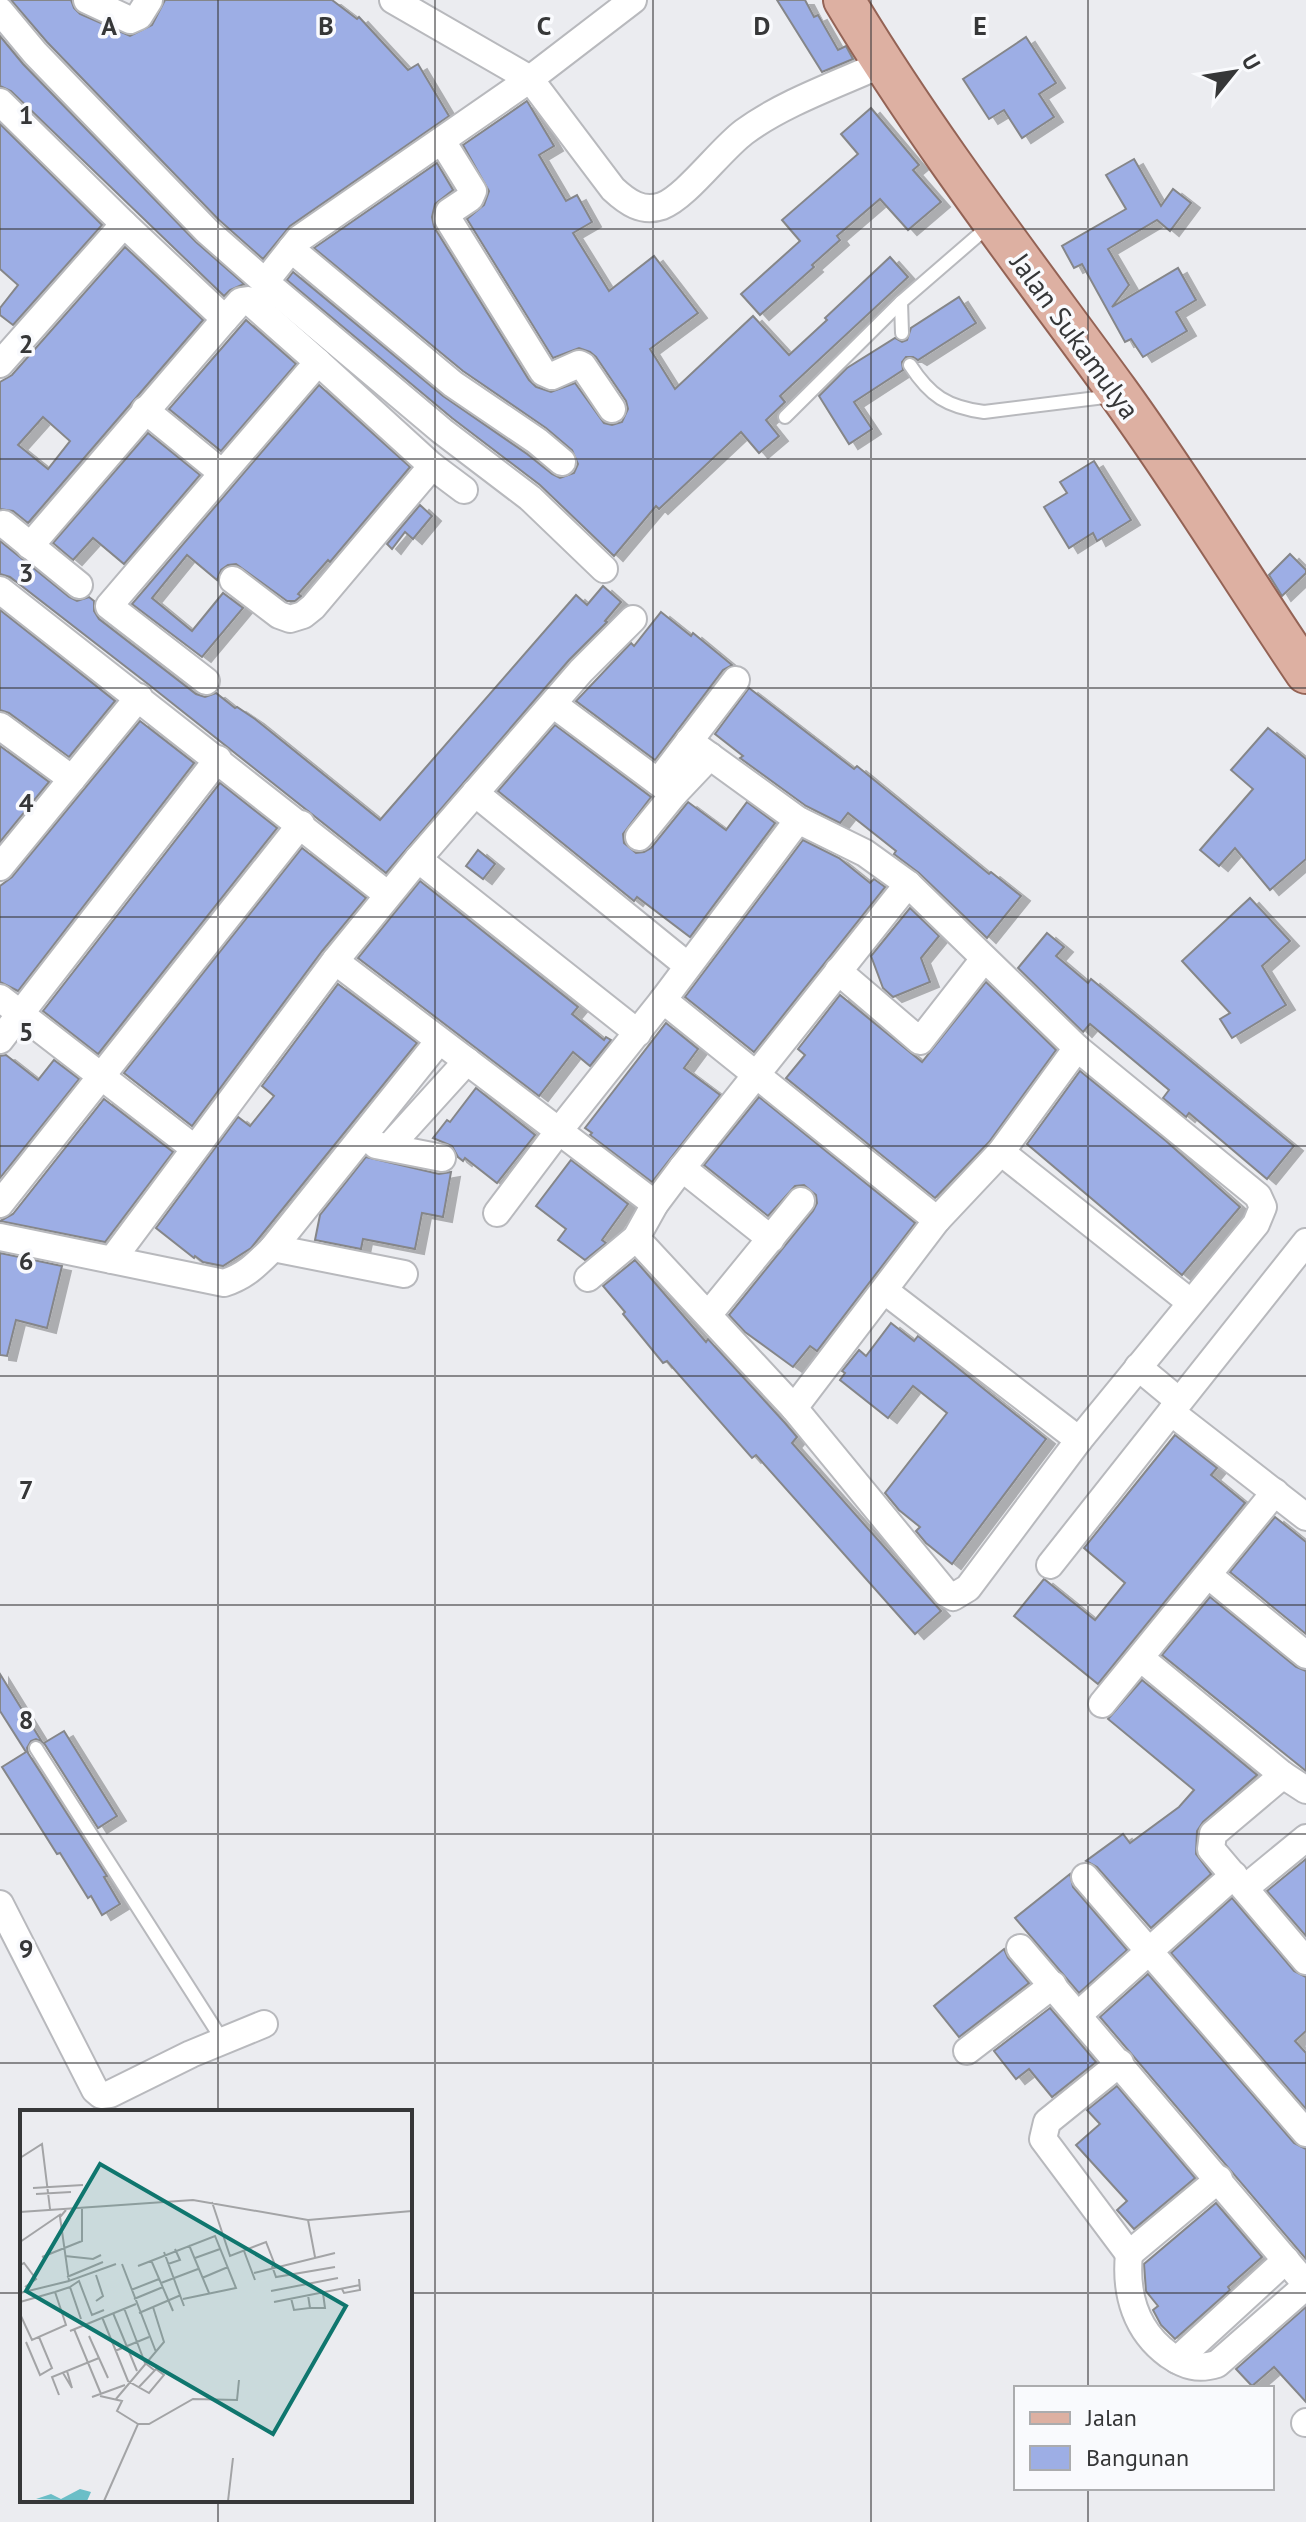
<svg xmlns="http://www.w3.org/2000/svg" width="1306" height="2522" font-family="'PT Sans',sans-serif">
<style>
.building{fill:#9daee5;stroke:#858689;stroke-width:2;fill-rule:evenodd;filter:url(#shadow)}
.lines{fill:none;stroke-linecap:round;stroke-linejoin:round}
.service-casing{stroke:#b8b9bd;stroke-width:16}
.minor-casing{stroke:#b8b9bd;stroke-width:30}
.primary-casing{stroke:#946355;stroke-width:44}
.service{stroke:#fff;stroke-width:12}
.minor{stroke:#fff;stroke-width:26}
.primary{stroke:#ddb0a2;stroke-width:40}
.grid{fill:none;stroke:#363738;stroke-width:2;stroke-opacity:0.55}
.labels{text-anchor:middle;stroke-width:7;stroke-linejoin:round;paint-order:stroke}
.street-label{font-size:28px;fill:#363738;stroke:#f9fafd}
.inset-road{fill:none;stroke:#a3a4a6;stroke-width:2}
.view{fill:#0f766e;fill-opacity:0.15;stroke:#0f766e;stroke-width:4}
.inset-edge{fill:none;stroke:#363738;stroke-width:4}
.grid-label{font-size:26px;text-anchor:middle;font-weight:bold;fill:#363738;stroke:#f9fafd;stroke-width:7;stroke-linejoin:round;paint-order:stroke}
</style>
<defs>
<filter id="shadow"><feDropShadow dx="9" dy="5" stdDeviation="0" flood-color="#0004"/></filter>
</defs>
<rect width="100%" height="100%" fill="#ebecf0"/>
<g class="building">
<polygon points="11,0 71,0 74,8 80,14 130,36 152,25 165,0 332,0 357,19 359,17 408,70 418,64 449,116 290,226 263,259 218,219 47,42"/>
<polygon points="777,0 805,0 814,17 818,15 838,50 846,46 853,59 822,72"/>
<polygon points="0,36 23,64 196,242 244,284 230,290 224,296 11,91 0,86"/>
<polygon points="1026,37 1056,83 1039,94 1054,117 1022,138 1004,110 989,119 963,79"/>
<polygon points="527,101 554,146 539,155 566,201 577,195 592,222 573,233 609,291 654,256 698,313 650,349 675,389 753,316 789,355 827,320 825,318 890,257 908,277 780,396 785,402 766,420 779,436 759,453 741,432 659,509 656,506 614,556 540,485 452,418 287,280 293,272 443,396 527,454 552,474 560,478 574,473 578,464 572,450 546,428 463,371 314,248 437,163 453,190 435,204 432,217 434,227 529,380 536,387 551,392 575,383 604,423 612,425 622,422 628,409 626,401 596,357 590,352 579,348 553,358 467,219 484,205 489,191 463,145"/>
<polygon points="871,108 919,165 913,170 941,202 908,230 880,199 837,236 840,240 812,265 814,267 760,315 741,294 800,241 782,220 858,154 841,134"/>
<polygon points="0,124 102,225 13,325 0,315 0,308 18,285 0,269"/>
<polygon points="1134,159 1161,206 1173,189 1191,203 1170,231 1157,220 1108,249 1129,285 1112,307 1178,268 1196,300 1176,312 1187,331 1143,357 1131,339 1125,342 1082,264 1074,268 1062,246 1126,209 1106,175"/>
<path d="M125 247 203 320 28 523 13 511 0 509V382L12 375ZM43 417 70 441 48 469 18 445Z"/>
<polygon points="959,297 976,323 918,360 913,357 906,357 902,362 903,370 854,402 872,429 849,444 819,396 847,368 895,338 902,342 907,340 911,328"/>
<polygon points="246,320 296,364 221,451 169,409"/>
<polygon points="319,385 410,467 330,562 328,560 298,594 301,596 295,601 287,601 236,564 228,565 221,570 217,580 187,555 152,598 192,631 223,593 243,608 202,657 132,604"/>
<polygon points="148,433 200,475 124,564 93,538 73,560 53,543"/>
<polygon points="1094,461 1131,520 1097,541 1093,533 1069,548 1044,507 1067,493 1060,482"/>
<polygon points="420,505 432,516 413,539 405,532 392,549 387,544"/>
<polygon points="0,541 69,597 77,601 89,597 94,601 94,611 99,619 196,694 205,697 216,693 235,708 237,707 255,719 380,820 576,595 587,605 603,586 621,602 605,621 607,622 569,660 386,873 148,684 10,577 0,574"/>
<polygon points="1290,554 1306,570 1306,573 1282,596 1269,575"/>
<polygon points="0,610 115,701 69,757 9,713 0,710"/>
<polygon points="661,612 691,636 693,633 732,665 723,670 655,760 576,701 631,643 634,646"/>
<polygon points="749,688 854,769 857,766 989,874 991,872 1021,896 987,938 919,873 894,854 896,851 848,813 840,823 806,806 740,758 743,756 715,734"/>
<polygon points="140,721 194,763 18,991 0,982 0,886 12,877"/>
<polygon points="555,725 651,797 623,834 624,843 636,853 644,852 651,848 688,802 726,830 747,802 775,823 690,937 637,897 634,901 498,791"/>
<polygon points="1268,728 1306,759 1306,859 1270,890 1235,848 1219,866 1200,850 1253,789 1231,770"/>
<polygon points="0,746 49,782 0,842"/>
<polygon points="220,783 277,828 98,1054 43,1011"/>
<polygon points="803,840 839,858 870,883 874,879 885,887 754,1052 685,997"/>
<polygon points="302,848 366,898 322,951 192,1126 124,1073"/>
<polygon points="478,850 495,864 483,879 466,866"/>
<polygon points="420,881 578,1007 572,1014 604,1040 606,1037 611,1040 590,1066 573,1052 539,1096 358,958"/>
<polygon points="1250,898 1290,941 1262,966 1286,1005 1232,1038 1220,1019 1230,1013 1182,961"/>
<polygon points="910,908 939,936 921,958 930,982 893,997 883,988 871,956"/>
<polygon points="1047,933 1064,947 1056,956 1088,983 1091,979 1294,1146 1267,1179 1189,1113 1186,1117 1163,1098 1169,1090 1090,1024 1083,1032 1018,968"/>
<polygon points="986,982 1056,1050 989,1142 935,1198 786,1078 805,1055 798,1049 840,995 922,1062"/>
<polygon points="338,984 417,1043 251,1248 223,1266 203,1262 195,1256 194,1258 156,1228 238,1117 250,1126 274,1096 262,1086"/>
<polygon points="666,1023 698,1049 684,1068 720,1095 652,1182 590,1135 592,1133 585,1128"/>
<polygon points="6,1055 38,1080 54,1060 79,1079 0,1178 0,1056"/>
<polygon points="1080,1071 1166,1141 1240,1207 1182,1275 1027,1144"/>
<polygon points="476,1088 535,1135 497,1183 465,1158 463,1161 458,1157 452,1146 433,1138 447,1120 450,1122"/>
<polygon points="759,1097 915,1223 817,1351 810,1346 793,1367 745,1332 729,1315 813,1211 817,1203 816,1195 804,1185 795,1186 768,1216 704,1165"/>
<polygon points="104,1099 173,1152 105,1242 0,1221 13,1214"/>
<polygon points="366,1157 439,1174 451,1172 443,1217 422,1213 415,1249 363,1239 361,1249 315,1240 320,1215"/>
<polygon points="571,1160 628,1204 602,1240 606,1243 585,1260 558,1240 566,1229 536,1206"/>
<polygon points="0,1253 62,1266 47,1328 16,1320 7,1356 0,1355"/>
<polygon points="635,1260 706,1342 708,1339 785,1423 797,1437 792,1443 941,1611 915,1634 756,1455 752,1458 667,1361 663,1363 623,1314 625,1312 603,1286"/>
<polygon points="891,1323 914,1341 918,1336 1046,1439 952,1564 926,1543 916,1531 920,1527 899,1510 885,1493 947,1413 913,1386 888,1418 840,1380 845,1373 842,1371 859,1350 866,1356"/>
<polygon points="1175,1435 1217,1468 1211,1475 1245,1503 1098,1684 1014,1616 1044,1579 1095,1620 1125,1583 1084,1548"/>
<polygon points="1275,1517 1306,1542 1306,1634 1230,1572"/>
<polygon points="1210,1597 1296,1667 1306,1671 1306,1771 1162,1655"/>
<polygon points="0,1674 42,1742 36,1739 31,1741 27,1748 28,1753 107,1876 104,1877 120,1904 102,1915 91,1896 88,1898 60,1853 57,1854 2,1767 26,1752 0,1711"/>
<polygon points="1142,1680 1257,1775 1203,1822 1197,1831 1196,1854 1211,1874 1151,1928 1097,1867 1086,1861 1123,1834 1130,1843 1179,1807 1194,1790 1108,1719"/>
<polygon points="64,1731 117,1816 98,1828 44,1743"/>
<polygon points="1306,1859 1306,1936 1267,1891"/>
<polygon points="1070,1874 1073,1887 1127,1950 1079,1993 1015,1918"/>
<polygon points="1232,1898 1294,1971 1306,1977 1306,2031 1295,2041 1306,2053 1306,2109 1171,1953"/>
<polygon points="1004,1949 1008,1958 1029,1983 959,2037 934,2006"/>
<polygon points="1148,1974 1294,2143 1306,2149 1306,2259 1100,2017"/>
<polygon points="1050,2008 1096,2062 1052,2097 1029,2069 1016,2079 994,2051"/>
<polygon points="1117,2086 1195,2178 1134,2229 1117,2210 1127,2201 1076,2145 1100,2124 1087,2110"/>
<polygon points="1216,2203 1262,2257 1228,2287 1230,2290 1175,2339 1161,2325 1153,2310 1158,2306 1146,2291 1144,2264"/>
<polygon points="1306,2307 1306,2402 1274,2367 1252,2386 1236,2369"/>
</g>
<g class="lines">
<g class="service-casing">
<g id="service">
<polyline points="902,333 901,302 990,225"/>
<path d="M910 365C930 396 947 407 984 412L1113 396"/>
<polyline points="785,417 901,302"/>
<polyline points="36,1748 223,2041"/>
</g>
</g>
<g class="minor-casing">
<g id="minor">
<polyline points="87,0 130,20 139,16 149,0"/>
<path d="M393 0 530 79 613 189C627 202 642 213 662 206 686 197 720 150 744 132 783 103 838 84 882 64"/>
<polyline points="0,11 35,53 207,231 265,282"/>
<polyline points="0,102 124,224 0,364"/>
<polyline points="442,141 473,191 470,198 449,212 448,219 543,372 552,376 579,364 583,366 612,409"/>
<polyline points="291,249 453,384 537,441 562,462"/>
<polyline points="318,362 432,466 464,490"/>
<polyline points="145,410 221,472"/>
<polyline points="4,524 79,585"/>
<polyline points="30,546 225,319 124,224"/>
<polyline points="604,569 530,498 442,431 265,282 299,239 530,79 633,0"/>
<polyline points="233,580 279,615 290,619 303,615 313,607 432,466"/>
<polyline points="0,590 388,895"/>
<polyline points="206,681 109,606 318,362 248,300 241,301 225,319"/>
<polyline points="553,704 674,794"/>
<polyline points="0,726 72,779"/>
<polyline points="658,782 736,680"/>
<polyline points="475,793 688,966"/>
<polyline points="639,837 674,794 710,756"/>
<polyline points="418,859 638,1033"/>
<polyline points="0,867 139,697"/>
<polyline points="335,961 655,1204"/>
<polyline points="838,971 920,1041 984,959"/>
<polyline points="0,998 194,1148"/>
<polyline points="663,1000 937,1220"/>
<polyline points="0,1040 218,759"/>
<polyline points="376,1145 442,1158"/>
<polyline points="389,1147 467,1061"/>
<polyline points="1001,1152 1190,1302"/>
<polyline points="682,1168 771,1239"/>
<polyline points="0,1204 301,824"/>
<polyline points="497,1213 558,1132 663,1000 798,820"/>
<path d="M0 1237 224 1283C246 1276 257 1264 273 1248L439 1041"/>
<polyline points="636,1238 794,1408 946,1593 953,1597 968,1588 1079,1440 1256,1224 1263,1207 1258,1196 1077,1048 908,884 865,853 798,820 689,741"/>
<polyline points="1306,1242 1171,1412 1306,1517"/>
<polyline points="273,1248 404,1274"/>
<polyline points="112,1260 335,961 418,859 581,671 633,619"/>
<polyline points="588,1278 636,1238 655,1204 682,1168 908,884"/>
<polyline points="885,1291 1079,1440"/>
<polyline points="708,1315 801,1201"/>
<polyline points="1138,1367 1179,1401"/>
<polyline points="794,1408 937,1220 1001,1152 1077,1048"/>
<polyline points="1050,1565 1171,1412"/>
<polyline points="1208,1575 1306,1655"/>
<polyline points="1149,1665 1283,1775 1306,1790"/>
<polyline points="1102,1704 1275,1492"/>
<polyline points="1283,1775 1213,1834 1211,1849 1306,1961"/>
<polyline points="1085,1877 1306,2133"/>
<polyline points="1245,1888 1306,1838"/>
<polyline points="0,1904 95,2090 101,2095 110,2094 191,2054 264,2024"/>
<polyline points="1020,1948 1306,2284"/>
<polyline points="1078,2015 1234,1875"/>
<polyline points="967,2051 1053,1985"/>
<polyline points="1120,2063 1047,2122 1043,2139 1129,2254 1219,2179"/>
<path d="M1129 2254C1125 2294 1136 2331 1169 2355 1185 2366 1198 2370 1217 2364L1306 2286"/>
<polyline points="1177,2360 1286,2260"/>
<polyline points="1305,2423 1306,2422"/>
</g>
</g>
<g class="primary-casing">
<path id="primary" d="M844 0C926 137 1024 263 1118 392 1184 483 1243 580 1306 673"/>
</g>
<use href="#service" class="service"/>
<use href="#minor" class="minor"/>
<use href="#primary" class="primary"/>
</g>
<path class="grid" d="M218 0V2112M435 0V2522M653 0V2522M871 0V2522M1088 0V2388M0 229H1306M0 459H1306M0 688H1306M0 917H1306M0 1146H1306M0 1376H1306M0 1605H1306M0 1834H1306M0 2063H1306M0 2293H22M410 2293H1306M1088 2488V2522M218 2500V2522"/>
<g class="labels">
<g class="street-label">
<text transform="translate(1075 336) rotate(54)" y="10">Jalan Sukamulya</text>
</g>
</g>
<g transform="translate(20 2110)">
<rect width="392" height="392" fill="#ebecf0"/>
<path d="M60 379 71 382 67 391 16 389 31 384 41 389Z" fill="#6bbec7"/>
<path class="inset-road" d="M0 48 22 34 30 99M13 78 63 75M16 84 51 82M192 92 210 146 246 132 255 155M46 100 40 107 49 171 96 154M0 102 173 90 288 110 392 101M288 110 295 147M0 132 41 104M169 135 189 183M224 141 235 170M144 142 164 196M45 146 73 149 81 145M22 147 62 131V99M175 148 200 139M131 150 153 201M102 154 136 242M148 154 160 150 155 139M0 155 4 153 16 169 5 177M118 156 195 126 216 178 163 189M252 156 256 167 315 157M234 163 315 143M47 167 83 152M182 168 208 157M141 173 178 159M50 177 59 171 72 205 84 200M322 179 324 183 340 180 339 169M111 180 139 169M251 181 318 168M35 182 50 177 61 209M0 183 49 171M271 188 274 200 290 198 288 185M114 189 143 177M76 191 83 186 76 165M0 192 35 182 46 215 12 230 0 204M254 192 340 175M104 198 125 253 134 260M290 198H305L303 183M93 203 117 261M119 203 161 185M82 207 108 271 129 283 144 265 136 259 119 277M54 219 81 284M50 221 116 194M69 226 88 268M6 232 20 265 32 258 19 227M95 241 129 227M43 263 52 278 47 261M39 285 32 267 79 248M80 286 102 291 97 301 118 314M72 287 105 275M96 289 144 232 133 197M84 391 118 314H129L173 289 217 290 219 270M208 391 213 348"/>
<path class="view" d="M80 54 326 196 253 324 6 181Z"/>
<rect width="392" height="392" class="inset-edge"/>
</g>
<g class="grid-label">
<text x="109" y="35">A</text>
<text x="326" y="35">B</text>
<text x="544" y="35">C</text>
<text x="762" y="35">D</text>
<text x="980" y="35">E</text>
<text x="26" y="124">1</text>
<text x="26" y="353">2</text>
<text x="26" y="582">3</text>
<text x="26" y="812">4</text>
<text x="26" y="1041">5</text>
<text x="26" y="1270">6</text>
<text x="26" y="1499">7</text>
<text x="26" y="1729">8</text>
<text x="26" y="1958">9</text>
</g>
<rect x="1014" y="2386" width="260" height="104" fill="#f9fafd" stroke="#abacae" stroke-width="2"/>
<rect x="1030" y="2412" width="40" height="12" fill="#ddb0a2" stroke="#abacae" stroke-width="2"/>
<text x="1086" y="2426" font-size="24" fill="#363738">Jalan</text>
<rect x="1030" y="2446" width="40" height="24" fill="#9daee5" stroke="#abacae" stroke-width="2"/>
<text x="1086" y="2466" font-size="24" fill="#363738">Bangunan</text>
<g transform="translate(1234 72) rotate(60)" stroke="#f9fafd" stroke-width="6" paint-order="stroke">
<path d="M0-6L14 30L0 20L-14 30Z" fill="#363738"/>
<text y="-12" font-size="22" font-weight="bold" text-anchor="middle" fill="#363738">U</text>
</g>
</svg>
